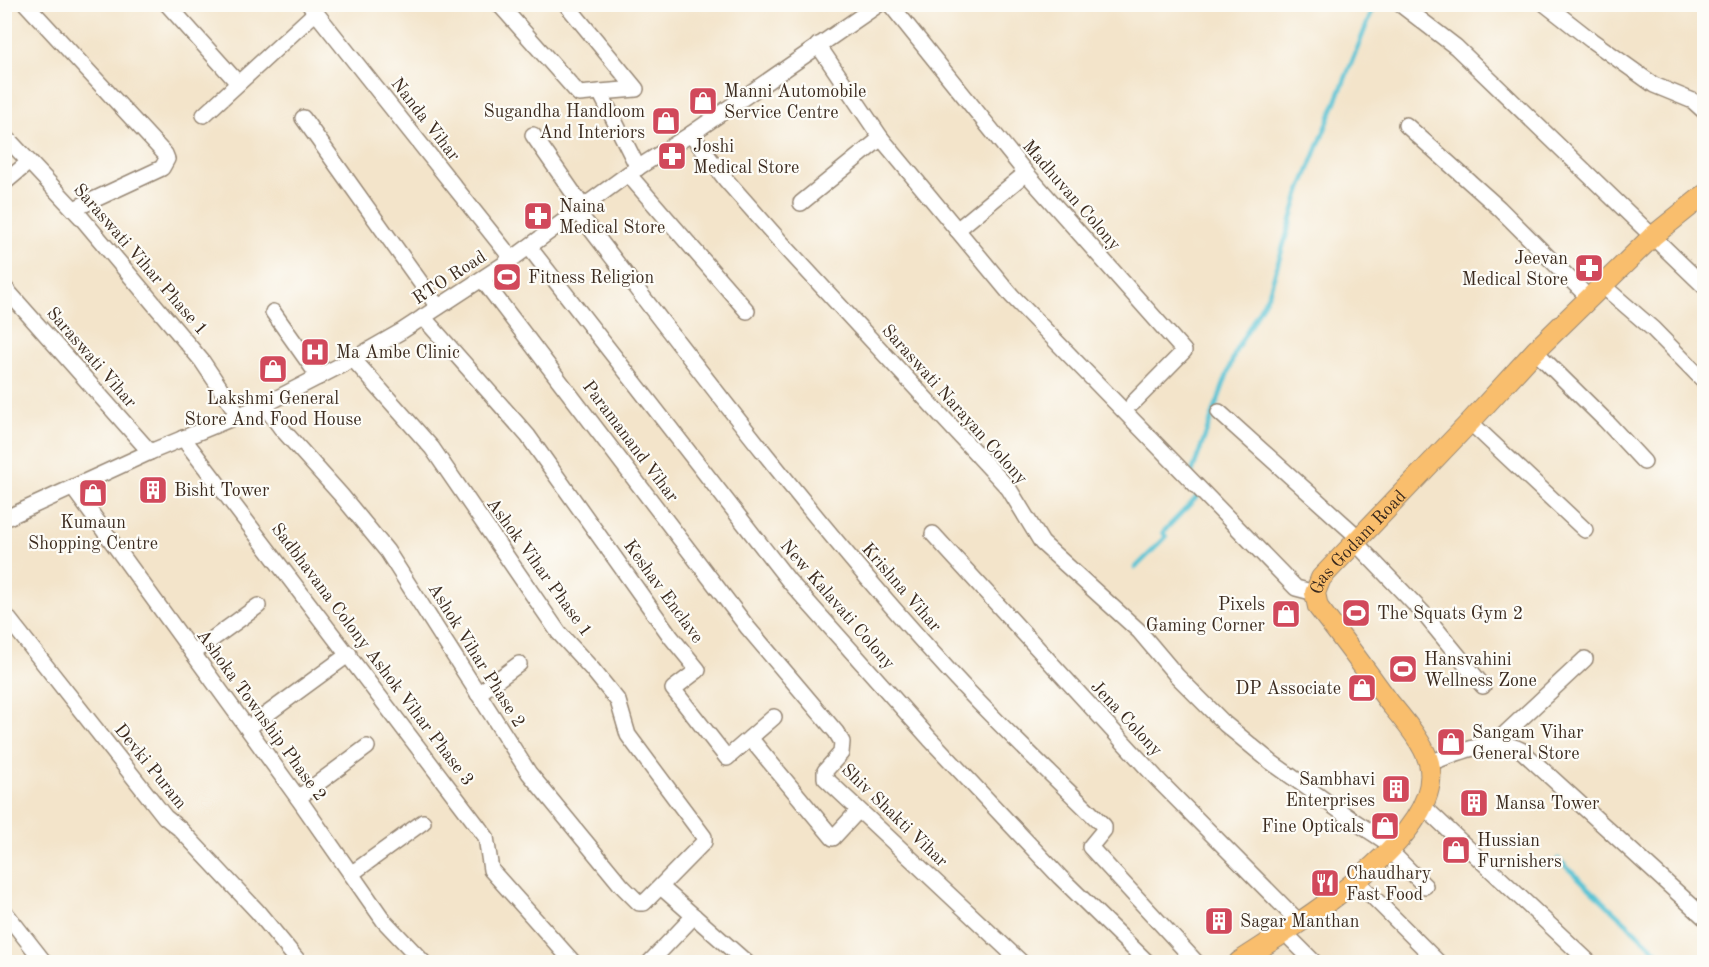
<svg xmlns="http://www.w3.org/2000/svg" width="1709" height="967" font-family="'Old Standard TT',serif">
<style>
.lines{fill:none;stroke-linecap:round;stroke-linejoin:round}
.stream{stroke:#59c3d4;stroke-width:4.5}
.minor-casing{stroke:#978774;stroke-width:18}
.major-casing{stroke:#978774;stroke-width:22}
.minor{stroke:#fff;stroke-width:15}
.major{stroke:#f9be6d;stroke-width:20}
.labels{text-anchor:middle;stroke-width:4.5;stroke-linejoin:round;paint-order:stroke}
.poi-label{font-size:18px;fill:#3b2a1e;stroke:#fdfcf7;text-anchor:start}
.street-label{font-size:18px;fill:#3b2a1e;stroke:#fdfcf7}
</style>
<rect width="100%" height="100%" fill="#fdfcf7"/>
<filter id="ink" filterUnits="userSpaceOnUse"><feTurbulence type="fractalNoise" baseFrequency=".0167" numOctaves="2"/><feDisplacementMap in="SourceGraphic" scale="12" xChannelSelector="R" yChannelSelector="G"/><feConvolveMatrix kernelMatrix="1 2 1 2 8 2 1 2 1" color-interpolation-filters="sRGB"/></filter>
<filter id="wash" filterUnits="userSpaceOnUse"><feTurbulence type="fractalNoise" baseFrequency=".008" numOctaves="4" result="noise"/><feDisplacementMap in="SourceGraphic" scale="24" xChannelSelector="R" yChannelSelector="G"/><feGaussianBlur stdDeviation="1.35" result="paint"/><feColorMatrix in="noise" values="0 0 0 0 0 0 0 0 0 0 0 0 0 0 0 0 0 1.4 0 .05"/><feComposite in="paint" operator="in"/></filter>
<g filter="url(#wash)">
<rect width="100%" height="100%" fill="#f3e4ca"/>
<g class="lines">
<g class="stream">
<polyline points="1191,475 1236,350 1269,293 1299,194 1375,4"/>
<polyline points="1135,568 1166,537 1163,532 1198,496 1196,493"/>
<polyline points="1558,859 1668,962"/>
</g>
</g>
</g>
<g filter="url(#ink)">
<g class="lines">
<g class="minor-casing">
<g id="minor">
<polyline points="26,4 165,154 167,159 162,168 74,209"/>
<polyline points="167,4 238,83"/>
<polyline points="309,4 512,259"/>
<polyline points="499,4 579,94 600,92 638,168"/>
<polyline points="566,4 636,89 600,92"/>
<polyline points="890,4 1026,173 1184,351 1133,403"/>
<polyline points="1400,4 1456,47 1704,286"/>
<polyline points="1545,4 1591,40 1654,85 1693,101 1704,111"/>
<polyline points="818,45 881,138 1012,296 1296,588 1315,593"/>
<polyline points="204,115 316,12"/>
<polyline points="303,118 438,307"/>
<polyline points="1406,125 1499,208 1589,298"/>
<polyline points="691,134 726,180 779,240 1009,489 1042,543 1139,631 1177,676 1225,724 1271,762 1354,821 1394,847"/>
<polyline points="4,135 80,216 202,361 239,416"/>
<polyline points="533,135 583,207"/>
<polyline points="628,174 747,311"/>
<polyline points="4,183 29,162"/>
<polyline points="801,203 881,138"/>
<path d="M577 211C692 361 806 512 932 652 986 713 1046 769 1104 826V830L1090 847 1196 962"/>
<polyline points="957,230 1026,173"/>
<polyline points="529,247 789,581 930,739 1060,877 1147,962"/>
<polyline points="482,279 748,628 836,732 842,742 841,753 825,771 825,778 1021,962"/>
<polyline points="1602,285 1653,329 1704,381"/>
<polyline points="4,287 150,452"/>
<polyline points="273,312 319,377"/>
<polyline points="423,317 528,436 671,637 698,670 673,689 727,758 750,738 833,838 858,811"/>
<polyline points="1535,351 1605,420 1644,462"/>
<polyline points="264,405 281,428 341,495 387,551 529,773 621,885 639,903 644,903 704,842 704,837 628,735 618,701 592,669 559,633 432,448 353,359"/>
<polyline points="1219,412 1359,538"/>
<polyline points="1470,422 1585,530"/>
<polyline points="183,438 486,837 491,870 573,962"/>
<polyline points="73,488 298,798 384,921 423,962"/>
<polyline points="4,519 150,452 264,405 353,359 402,331 512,259 628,174 691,134 879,4"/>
<polyline points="933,534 1159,781 1299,922"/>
<polyline points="1355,542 1424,614 1483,686"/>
<polyline points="4,613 165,817 180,829 257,911 299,962"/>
<polyline points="193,653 258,606"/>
<polyline points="478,694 519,664"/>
<polyline points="248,728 349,654"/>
<polyline points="750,738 774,717"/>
<polyline points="1495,743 1585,659"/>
<path d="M1429 763C1457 754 1493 735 1521 750L1704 917"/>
<polyline points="298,798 367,747"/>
<polyline points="1423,806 1589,962"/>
<polyline points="1390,851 1425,886"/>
<polyline points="351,874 423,822"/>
<polyline points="1356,880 1438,962"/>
<polyline points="661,887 746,962"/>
<polyline points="4,911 44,962"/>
<polyline points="1284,932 1314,962"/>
<polyline points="650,962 694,916"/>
</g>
</g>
<g class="major-casing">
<g id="major">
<path id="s1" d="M1239 962C1290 928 1447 837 1429 763 1424 743 1402 718 1389 702 1366 670 1342 638 1318 607L1315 593 1321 578 1470 422 1535 351 1653 236 1704 195"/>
</g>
</g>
<use href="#minor" class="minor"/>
<use href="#major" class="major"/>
</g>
</g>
<defs>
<g id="shop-square" transform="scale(1.5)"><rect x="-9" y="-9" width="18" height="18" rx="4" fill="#d1495b" stroke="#fdfcf7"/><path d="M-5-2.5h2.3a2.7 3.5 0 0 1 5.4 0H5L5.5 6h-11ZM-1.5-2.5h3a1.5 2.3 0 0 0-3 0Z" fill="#fff"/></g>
<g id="pharmacy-square" transform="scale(1.5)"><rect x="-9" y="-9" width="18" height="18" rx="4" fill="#d1495b" stroke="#fdfcf7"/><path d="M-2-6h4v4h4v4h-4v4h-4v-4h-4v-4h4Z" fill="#fff"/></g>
<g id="stadium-square" transform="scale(1.5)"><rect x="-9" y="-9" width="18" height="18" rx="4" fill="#d1495b" stroke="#fdfcf7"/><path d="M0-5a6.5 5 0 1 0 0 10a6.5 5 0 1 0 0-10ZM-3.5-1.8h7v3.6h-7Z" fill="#fff"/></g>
<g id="hospital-square" transform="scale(1.5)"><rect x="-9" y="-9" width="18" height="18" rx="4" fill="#d1495b" stroke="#fdfcf7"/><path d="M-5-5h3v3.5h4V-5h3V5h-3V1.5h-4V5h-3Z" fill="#fff"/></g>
<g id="building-square" transform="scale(1.5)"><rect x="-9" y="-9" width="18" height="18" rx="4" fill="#d1495b" stroke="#fdfcf7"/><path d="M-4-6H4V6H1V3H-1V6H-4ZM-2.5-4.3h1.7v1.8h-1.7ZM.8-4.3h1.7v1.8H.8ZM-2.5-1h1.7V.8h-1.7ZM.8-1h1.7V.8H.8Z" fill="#fff"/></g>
<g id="restaurant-square" transform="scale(1.5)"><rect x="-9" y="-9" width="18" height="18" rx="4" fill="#d1495b" stroke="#fdfcf7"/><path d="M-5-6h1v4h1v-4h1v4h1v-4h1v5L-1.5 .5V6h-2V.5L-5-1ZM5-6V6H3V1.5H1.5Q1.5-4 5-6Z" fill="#fff"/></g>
</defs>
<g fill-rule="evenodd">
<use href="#shop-square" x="703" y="101"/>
<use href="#shop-square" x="666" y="121"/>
<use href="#pharmacy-square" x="672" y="156"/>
<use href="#pharmacy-square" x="538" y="216"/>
<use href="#pharmacy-square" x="1589" y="268"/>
<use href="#stadium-square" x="507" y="277"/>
<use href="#hospital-square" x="315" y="352"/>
<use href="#shop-square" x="273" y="369"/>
<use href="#building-square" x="153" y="490"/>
<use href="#shop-square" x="93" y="493"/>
<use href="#stadium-square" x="1356" y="613"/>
<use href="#shop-square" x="1286" y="614"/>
<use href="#stadium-square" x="1403" y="669"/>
<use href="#shop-square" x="1362" y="688"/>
<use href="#shop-square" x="1451" y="742"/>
<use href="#building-square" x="1396" y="789"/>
<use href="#building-square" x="1474" y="803"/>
<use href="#shop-square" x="1385" y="826"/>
<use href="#shop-square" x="1456" y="850"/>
<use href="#restaurant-square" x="1325" y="883"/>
<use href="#building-square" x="1219" y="921"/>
</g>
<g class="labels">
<g class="poi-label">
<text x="724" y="97">Manni Automobile<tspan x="724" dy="21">Service Centre</tspan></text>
<text x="645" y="117" text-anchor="end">Sugandha Handloom<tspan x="645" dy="21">And Interiors</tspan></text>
<text x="693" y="152">Joshi<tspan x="693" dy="21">Medical Store</tspan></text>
<text x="559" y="212">Naina<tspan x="559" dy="21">Medical Store</tspan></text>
<text x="1568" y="264" text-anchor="end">Jeevan<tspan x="1568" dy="21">Medical Store</tspan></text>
<text x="528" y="283">Fitness Religion</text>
<text x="336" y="358">Ma Ambe Clinic</text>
<text x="273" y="404" text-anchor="middle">Lakshmi General<tspan x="273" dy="21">Store And Food House</tspan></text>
<text x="174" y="496">Bisht Tower</text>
<text x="93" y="528" text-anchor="middle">Kumaun<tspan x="93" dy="21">Shopping Centre</tspan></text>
<text x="1265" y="610" text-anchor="end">Pixels<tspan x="1265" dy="21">Gaming Corner</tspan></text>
<text x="1377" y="619">The Squats Gym 2</text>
<text x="1424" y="665">Hansvahini<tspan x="1424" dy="21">Wellness Zone</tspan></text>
<text x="1341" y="694" text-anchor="end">DP Associate</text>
<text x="1472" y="738">Sangam Vihar<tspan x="1472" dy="21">General Store</tspan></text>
<text x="1375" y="785" text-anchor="end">Sambhavi<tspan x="1375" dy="21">Enterprises</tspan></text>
<text x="1495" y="809">Mansa Tower</text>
<text x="1364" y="832" text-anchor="end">Fine Opticals</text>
<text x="1477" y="846">Hussian<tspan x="1477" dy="21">Furnishers</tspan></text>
<text x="1346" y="879">Chaudhary<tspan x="1346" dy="21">Fast Food</tspan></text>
<text x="1240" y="927">Sagar Manthan</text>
</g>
<g class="street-label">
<text transform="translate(426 119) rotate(52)" y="6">Nanda Vihar</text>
<text transform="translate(1072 195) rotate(49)" y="6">Madhuvan Colony</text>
<text transform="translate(141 259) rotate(49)" y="6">Saraswati Vihar Phase 1</text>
<text transform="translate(449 277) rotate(-33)" y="6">RTO Road</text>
<text transform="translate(92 357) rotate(49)" y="6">Saraswati Vihar</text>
<text transform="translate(955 404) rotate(48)" y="6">Saraswati Narayan Colony</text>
<text transform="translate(631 441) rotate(53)" y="6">Paramanand Vihar</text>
<text dy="6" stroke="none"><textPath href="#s1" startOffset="561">Gas Godam Road</textPath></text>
<text transform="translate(540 567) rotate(54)" y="6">Ashok Vihar Phase 1</text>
<text transform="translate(902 587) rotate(49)" y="6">Krishna Vihar</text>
<text transform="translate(664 591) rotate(54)" y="6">Keshav Enclave</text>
<text transform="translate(838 604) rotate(49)" y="6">New Kalavati Colony</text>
<text transform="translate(373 654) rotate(53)" y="6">Sadbhavana Colony Ashok Vihar Phase 3</text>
<text transform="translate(477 655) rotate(58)" y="6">Ashok Vihar Phase 2</text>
<text transform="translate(262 715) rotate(54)" y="6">Ashoka Township Phase 2</text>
<text transform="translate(1127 718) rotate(47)" y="6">Jena Colony</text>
<text transform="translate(151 766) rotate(51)" y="6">Devki Puram</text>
<text transform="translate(895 815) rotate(44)" y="6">Shiv Shakti Vihar</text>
</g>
</g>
<rect width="1709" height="967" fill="none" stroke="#fdfcf7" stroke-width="24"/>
</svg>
